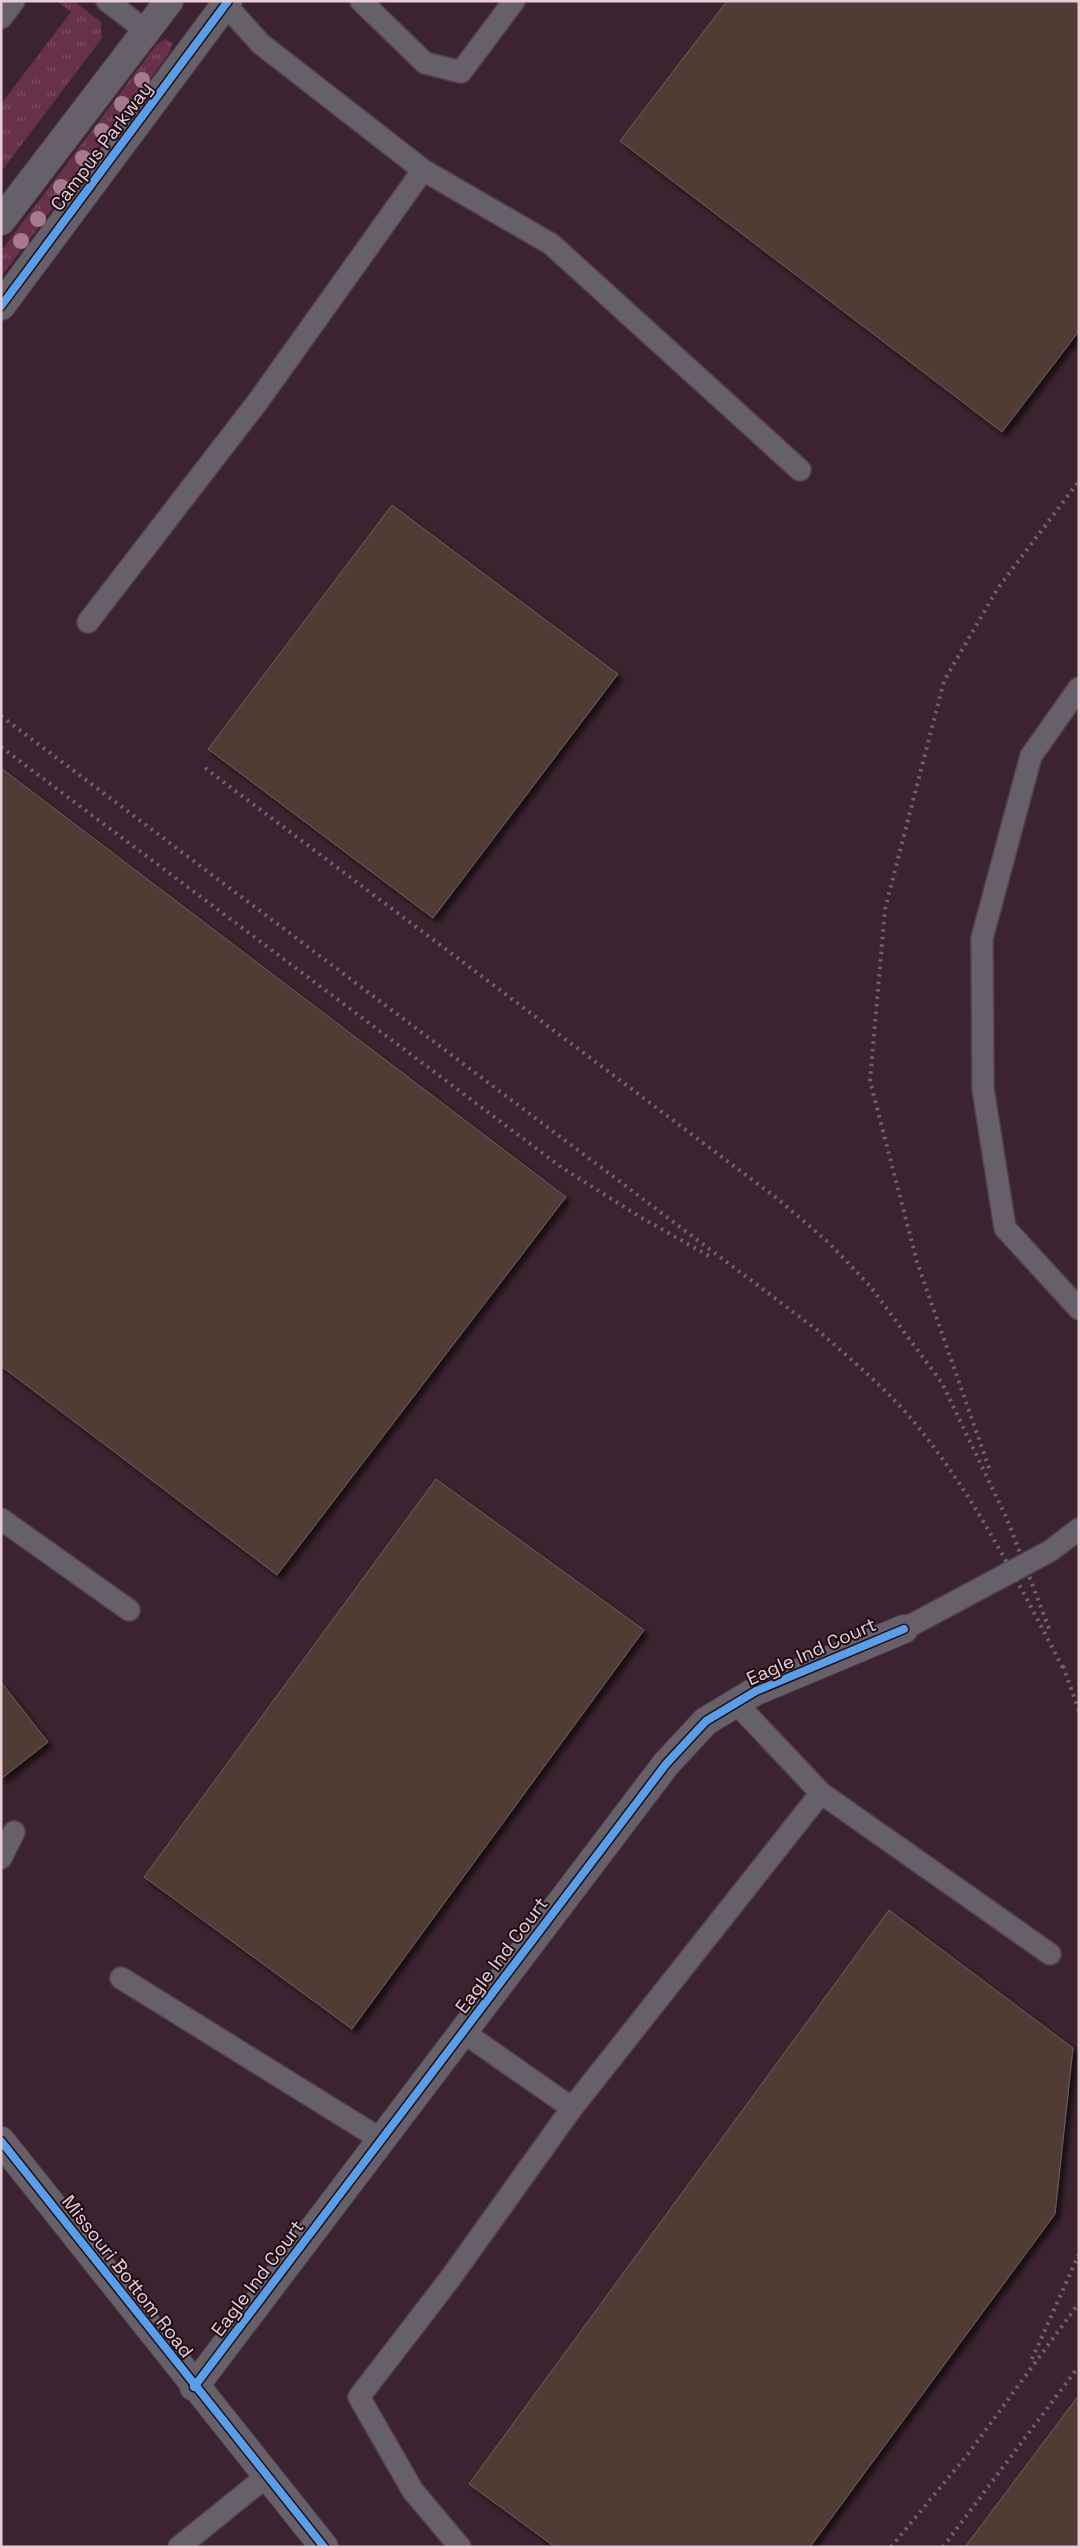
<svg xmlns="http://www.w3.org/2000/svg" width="1080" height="2548" font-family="'Space Grotesk',sans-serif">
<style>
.grass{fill:url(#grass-tufts)}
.building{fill:#513a36;stroke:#705e5d;filter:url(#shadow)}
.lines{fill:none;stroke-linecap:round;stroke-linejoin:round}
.service-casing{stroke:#55414a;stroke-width:24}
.minor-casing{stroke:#55414a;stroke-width:30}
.tertiary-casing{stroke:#55414a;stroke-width:30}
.service{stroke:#66606a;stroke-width:21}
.minor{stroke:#66606a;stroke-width:28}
.tertiary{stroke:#66606a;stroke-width:28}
.rail{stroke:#6d636c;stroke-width:4;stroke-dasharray:2.5 5;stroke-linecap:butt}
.cycleway-casing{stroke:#1f0d15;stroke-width:11}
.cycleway{stroke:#5a9eea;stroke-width:8}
.tree{fill:#a6798c}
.labels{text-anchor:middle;stroke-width:4;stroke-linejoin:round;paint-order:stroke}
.street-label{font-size:19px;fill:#e8cdd7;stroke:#1f0d15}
</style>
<defs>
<pattern id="grass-tufts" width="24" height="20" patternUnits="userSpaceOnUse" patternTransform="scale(1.25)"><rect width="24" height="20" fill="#67314a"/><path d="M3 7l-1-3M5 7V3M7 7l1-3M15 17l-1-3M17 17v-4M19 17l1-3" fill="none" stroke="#7d4e63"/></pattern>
<filter id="shadow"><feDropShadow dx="4.5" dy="4.5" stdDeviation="2.5" flood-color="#0009"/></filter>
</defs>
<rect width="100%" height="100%" fill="#3b242f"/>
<g class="grass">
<polygon points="57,1 74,1 101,22 102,38 1,172 1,104 71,12"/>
<polygon points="166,39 172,43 170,52 1,277 1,251 157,44"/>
</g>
<g class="building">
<polygon points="727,1 1079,1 1079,331 1002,432 620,141"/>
<polygon points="392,505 618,674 433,918 208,749"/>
<polygon points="1,768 566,1197 277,1575 1,1366"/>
<polygon points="436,1479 644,1630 352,2029 144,1877"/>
<polygon points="1,1682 48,1742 1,1779"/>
<polygon points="889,1910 1073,2048 1055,2214 810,2547 555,2547 469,2484"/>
<polygon points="1079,2395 1079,2547 965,2547"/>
</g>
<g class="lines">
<g class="service-casing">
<g id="service">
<polyline points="107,1 145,30"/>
<polyline points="222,1 261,44 423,170 551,244 800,470"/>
<polyline points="361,1 425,63 461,72 514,1"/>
<polyline points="1,18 14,1"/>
<polyline points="88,622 259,400 423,170"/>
<polyline points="1079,688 1031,756 982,938 983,1089 1005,1228 1079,1309"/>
<polyline points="1,1519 129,1610"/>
<polyline points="904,1629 1050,1551 1079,1529"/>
<polyline points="736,1703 821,1793"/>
<polyline points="1,1858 14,1832"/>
<polyline points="121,1978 382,2140"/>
<polyline points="572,2108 821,1793 1050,1954"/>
<polyline points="179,2547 267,2476"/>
<polyline points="460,2547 413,2491 359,2397 449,2280 572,2108 463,2032"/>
</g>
</g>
<g class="minor-casing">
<g id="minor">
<polyline points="1,221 169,1"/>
<polyline points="1,306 228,1"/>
<polyline points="194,2387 666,1764 706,1721 756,1691 904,1629"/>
</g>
</g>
<g class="tertiary-casing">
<polyline id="tertiary" points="1,2141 324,2547"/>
</g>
<use href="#service" class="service"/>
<use href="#minor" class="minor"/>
<use href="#tertiary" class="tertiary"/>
<g class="rail">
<path d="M1 716 821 1333C855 1363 891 1393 919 1428 979 1503 1021 1588 1065 1672"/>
<polyline points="1,747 561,1167 640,1217 711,1257"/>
<polyline points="205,768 779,1200 828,1242 870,1286 942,1383 1007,1519 1050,1631"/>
<polyline points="989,1468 917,1262 870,1081 885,909 944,681 998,588 1079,481"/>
<polyline points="1063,1666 1079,1711"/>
<polyline points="1032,2359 1079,2254"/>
<polyline points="891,2547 968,2454 1079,2303"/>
<polyline points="943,2547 1079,2366"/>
</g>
<g class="cycleway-casing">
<g id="cycleway">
<polyline points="1,306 228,1"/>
<polyline points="1,2141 324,2547"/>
<polyline points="194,2387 666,1764 706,1721 756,1691 904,1629"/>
</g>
</g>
<use href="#cycleway" class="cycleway"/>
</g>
<g class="tree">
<circle cx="142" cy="80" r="8"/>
<circle cx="122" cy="104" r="8"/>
<circle cx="102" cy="131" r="8"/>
<circle cx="83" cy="158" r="8"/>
<circle cx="61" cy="187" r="8"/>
<circle cx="38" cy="219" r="8"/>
<circle cx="21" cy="241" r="8"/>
</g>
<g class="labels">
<g class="street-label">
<text transform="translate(101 146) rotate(-53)" y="7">Campus Parkway</text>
<text transform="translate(811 1651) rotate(-24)" y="7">Eagle Ind Court</text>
<text transform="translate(501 1955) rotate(-53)" y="7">Eagle Ind Court</text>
<text transform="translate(128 2276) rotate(52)" y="7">Missouri Bottom Road</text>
<text transform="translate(257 2278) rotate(-53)" y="7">Eagle Ind Court</text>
</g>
</g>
<rect width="1080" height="2548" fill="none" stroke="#e8cdd7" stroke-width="5"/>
</svg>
